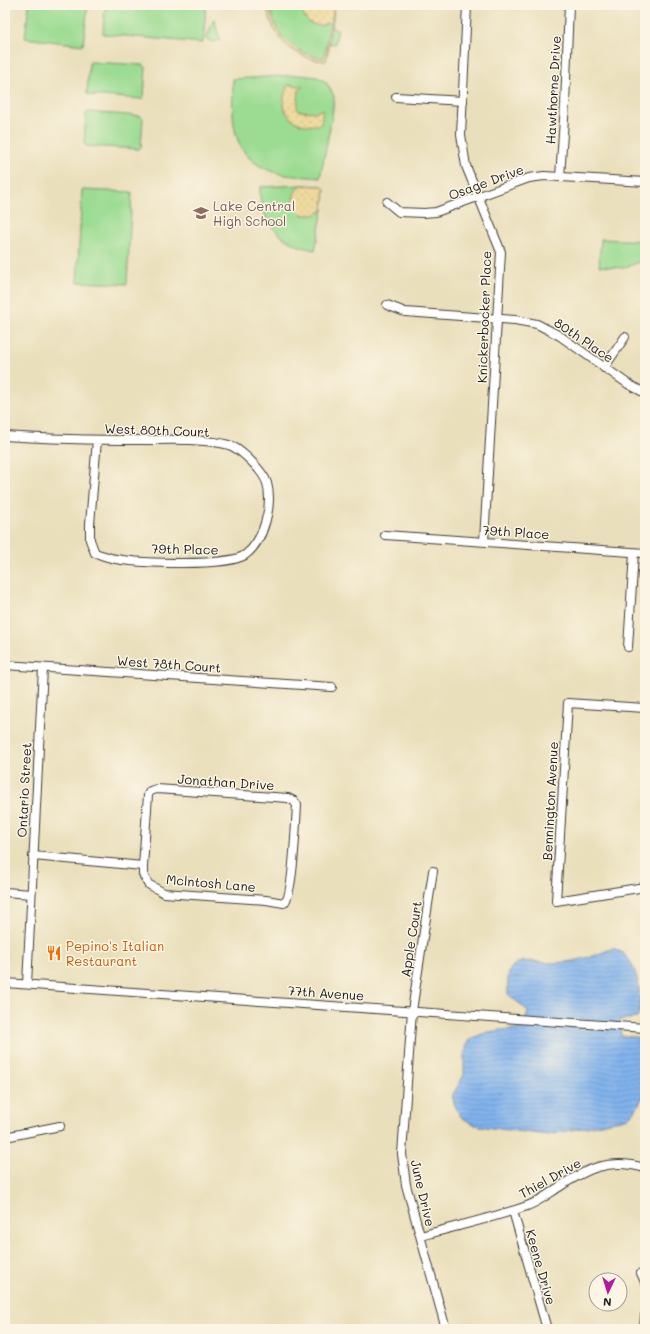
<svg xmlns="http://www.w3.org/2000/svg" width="650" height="1334" font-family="Mali,sans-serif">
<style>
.green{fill:#9bdc92;stroke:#5c7c57}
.sand{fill:url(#sand-dots);stroke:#857b5d}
.water{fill:url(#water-rules);stroke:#4e6784}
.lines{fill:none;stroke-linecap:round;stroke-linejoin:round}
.minor-casing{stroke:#3b3934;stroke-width:10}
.minor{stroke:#fff;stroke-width:8}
.labels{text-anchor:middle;stroke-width:3;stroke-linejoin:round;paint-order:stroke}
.street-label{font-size:13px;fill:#1c1c1c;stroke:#fcf5e5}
.education-label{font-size:13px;fill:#785e54;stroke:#fcf5e5;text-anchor:start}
.food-label{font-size:13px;fill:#c56008;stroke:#fcf5e5;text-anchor:start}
</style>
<defs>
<pattern id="sand-dots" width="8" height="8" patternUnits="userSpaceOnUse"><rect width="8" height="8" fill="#eeda9e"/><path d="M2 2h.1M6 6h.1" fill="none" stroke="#ccba88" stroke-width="1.8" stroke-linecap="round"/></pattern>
<pattern id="water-rules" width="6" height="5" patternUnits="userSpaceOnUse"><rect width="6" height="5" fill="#81b2ec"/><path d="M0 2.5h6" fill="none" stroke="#6f98ca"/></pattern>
</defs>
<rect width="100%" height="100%" fill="#fcf5e5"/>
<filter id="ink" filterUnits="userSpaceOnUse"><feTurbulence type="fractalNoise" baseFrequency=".025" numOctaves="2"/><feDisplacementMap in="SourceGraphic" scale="8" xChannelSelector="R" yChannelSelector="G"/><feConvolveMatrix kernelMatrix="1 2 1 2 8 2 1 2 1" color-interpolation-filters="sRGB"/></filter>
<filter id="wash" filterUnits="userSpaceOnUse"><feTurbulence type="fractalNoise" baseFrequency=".012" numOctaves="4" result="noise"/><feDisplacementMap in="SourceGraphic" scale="16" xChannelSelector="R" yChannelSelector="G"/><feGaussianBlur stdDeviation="0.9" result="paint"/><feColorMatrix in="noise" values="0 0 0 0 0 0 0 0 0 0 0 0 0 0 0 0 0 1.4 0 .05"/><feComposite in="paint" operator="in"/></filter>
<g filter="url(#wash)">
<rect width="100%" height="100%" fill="#eadfbb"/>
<g class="green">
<polygon points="29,5 88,5 83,45 25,38"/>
<polygon points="105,5 206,5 203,43 103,34"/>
<path d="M267 5H334L332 29 338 30 335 44 330 43 326 61C294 59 271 37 267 5Z"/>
<polygon points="214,19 220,40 213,42 206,39"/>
<polygon points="91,62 144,65 146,67 144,97 142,99 89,95 87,94 89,63"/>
<path d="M299 75 317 77 326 82 334 96 332 117 320 178C305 176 288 177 274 172 229 158 232 118 233 79Z"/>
<polygon points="88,112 141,116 143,118 141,147 139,149 86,146 84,144 86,114"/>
<path d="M302 185 322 186 325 189 323 210 315 250C283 245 258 222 260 187Z"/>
<polygon points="82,190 132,192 127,284 77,282"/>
<polygon points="645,237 645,260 623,268 599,266 601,239 644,241"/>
</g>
<g class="sand">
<path d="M267 5H270C273 35 295 55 324 58L330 23C326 23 325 24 321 25 309 26 301 17 302 6L334 5 326 61C294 59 271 37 267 5Z"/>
<path d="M288 85 303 86 299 91 297 109 299 111 317 112 323 109 321 124C294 131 275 111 288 85Z"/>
<path d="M302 185 322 186 325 189 323 210 314 215H303C291 208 290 192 302 185Z"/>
</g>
<path class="water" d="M613 948C618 950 622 952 626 956 638 967 644 1005 637 1018L620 1020 621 1036 645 1038 644 1095 635 1111 625 1119 548 1135 493 1128 475 1125 462 1118 456 1109 452 1096 464 1075V1055L468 1041C485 1030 503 1029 523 1029L528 1012C523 1004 514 1001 508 994 508 985 506 971 514 965 523 958 540 963 550 963 573 963 592 957 613 948Z"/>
</g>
<g filter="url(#ink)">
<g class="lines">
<g class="minor-casing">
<g id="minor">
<polyline points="467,5 461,135 466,166 501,252 484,541"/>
<polyline points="396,97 463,101"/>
<polyline points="560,177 565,104 569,5"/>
<polyline points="387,202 399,212 424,213 436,212 529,178 544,176 645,182"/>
<polyline points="387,305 405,312 515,320 537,324 560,336 628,384 645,393"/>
<polyline points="604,368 625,337"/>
<path d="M5 436C50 439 96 440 141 440 166 440 206 438 229 445 241 449 263 471 267 483 273 505 264 541 245 555 227 567 139 563 116 559 109 558 102 555 95 553L90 540V524L97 440"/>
<polyline points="385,535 645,553"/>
<polyline points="628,647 634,553"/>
<polyline points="5,665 332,687"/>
<polyline points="645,708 568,703 556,901 645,887"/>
<path d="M33 856 143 866V874L148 884 164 893 266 900 284 903C293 898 296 820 297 805L294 801 288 798 157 789 150 791 148 795 143 866"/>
<polyline points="433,871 412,1011 402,1154 406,1185 446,1329"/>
<polyline points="5,892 31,894"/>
<polyline points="5,983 645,1028"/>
<polyline points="27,984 43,668"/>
<polyline points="5,1137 60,1126"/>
<polyline points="513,1211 547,1329"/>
<path d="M421 1236C456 1226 493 1218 527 1206 538 1202 547 1195 556 1189 586 1169 609 1157 645 1168"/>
<polyline points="641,1273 645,1282"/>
<polyline points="644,1329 645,1315"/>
</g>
</g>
<use href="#minor" class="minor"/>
</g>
</g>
<defs>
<g id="school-bare" transform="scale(1.2)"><path d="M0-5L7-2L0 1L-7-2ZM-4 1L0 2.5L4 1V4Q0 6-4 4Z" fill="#8d6e63" stroke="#fcf5e5" stroke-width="2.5" paint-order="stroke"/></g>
<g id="restaurant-bare" transform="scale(1.2)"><path d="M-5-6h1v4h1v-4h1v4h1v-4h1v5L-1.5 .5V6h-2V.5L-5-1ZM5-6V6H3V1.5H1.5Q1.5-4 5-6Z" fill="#e8710a" stroke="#fcf5e5" stroke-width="2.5" paint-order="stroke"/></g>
</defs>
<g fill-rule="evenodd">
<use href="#school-bare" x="201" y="213"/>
<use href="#restaurant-bare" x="54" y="953"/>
</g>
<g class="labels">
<g class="street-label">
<text transform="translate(553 90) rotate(-87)" y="5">Hawthorne Drive</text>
<text transform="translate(486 182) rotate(-20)" y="5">Osage Drive</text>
<text transform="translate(484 317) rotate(-88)" y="5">Knickerbocker Place</text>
<text transform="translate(584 340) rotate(34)" y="5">80th Place</text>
<text transform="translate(157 430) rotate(2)" y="5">West 80th Court</text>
<text transform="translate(516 532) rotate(4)" y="5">79th Place</text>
<text transform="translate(185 549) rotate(1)" y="5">79th Place</text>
<text transform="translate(169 664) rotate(4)" y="5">West 78th Court</text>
<text transform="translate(226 782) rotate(4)" y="5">Jonathan Drive</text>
<text transform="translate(24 790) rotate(-87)" y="5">Ontario Street</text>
<text transform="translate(550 801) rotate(-87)" y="5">Bennington Avenue</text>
<text transform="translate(211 883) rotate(5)" y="5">Mclntosh Lane</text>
<text transform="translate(411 939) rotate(-81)" y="5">Apple Court</text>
<text transform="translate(326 993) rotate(4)" y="5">77th Avenue</text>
<text transform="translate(550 1178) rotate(-29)" y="5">Thiel Drive</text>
<text transform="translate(423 1193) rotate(77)" y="5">June Drive</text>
<text transform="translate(541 1267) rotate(74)" y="5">Keene Drive</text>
</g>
<g class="education-label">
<text x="213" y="211">Lake Central<tspan x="213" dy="15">High School</tspan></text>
</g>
<g class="food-label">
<text x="66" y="951">Pepino's Italian<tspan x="66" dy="15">Restaurant</tspan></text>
</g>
</g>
<rect width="650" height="1334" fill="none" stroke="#fcf5e5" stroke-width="20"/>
<g transform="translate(608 1292) rotate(184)"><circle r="19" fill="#fcf5e5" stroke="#a29e95"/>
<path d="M0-3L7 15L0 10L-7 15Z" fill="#b5179e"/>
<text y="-6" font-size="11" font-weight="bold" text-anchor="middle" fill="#1c1c1c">N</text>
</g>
</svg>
